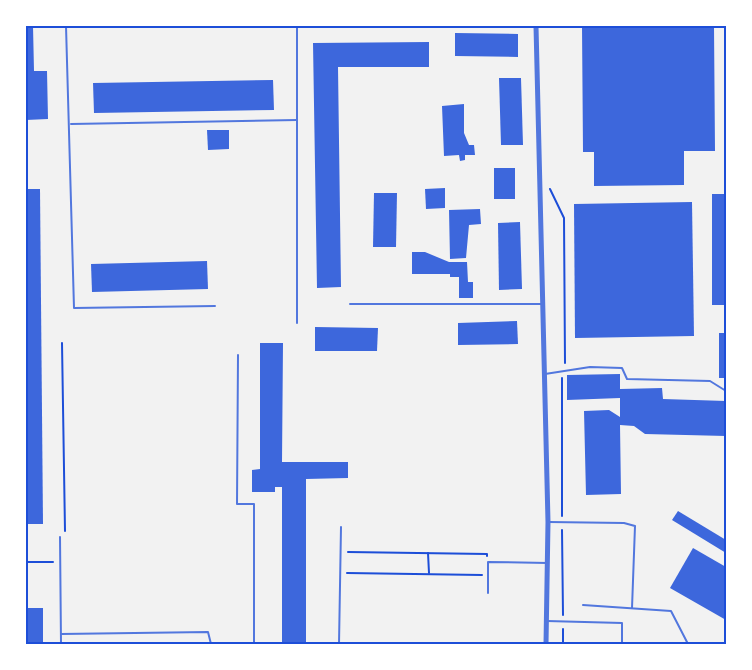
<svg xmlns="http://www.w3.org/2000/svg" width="752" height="670" font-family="'Crimson Pro',serif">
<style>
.building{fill:#3d67dc}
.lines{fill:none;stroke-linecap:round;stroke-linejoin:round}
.path{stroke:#1d4ed8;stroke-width:2}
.service{stroke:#5277de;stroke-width:2}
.minor{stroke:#5277de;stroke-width:5}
.neatline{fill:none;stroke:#1d4ed8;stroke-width:2}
</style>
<rect width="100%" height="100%" fill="#f2f2f2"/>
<g class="building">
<polygon points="26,26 33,26 34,71 47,71 48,119 26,120"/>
<polygon points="582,26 714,26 715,151 684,151 684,185 594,186 594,152 583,152"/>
<polygon points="455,33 518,34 518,57 455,56"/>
<polygon points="429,42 429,67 338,67 341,287 317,288 313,43"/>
<polygon points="499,78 521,78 523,145 501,145"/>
<polygon points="273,80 274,110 94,113 93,83"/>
<polygon points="464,104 464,133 469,145 474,145 475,155 465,155 465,160 460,161 459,155 444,156 442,106"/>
<polygon points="207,130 229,130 229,149 208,150"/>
<rect x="494" y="168" width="21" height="31"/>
<polygon points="445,188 445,208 426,209 425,189"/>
<polygon points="26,189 40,189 43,524 26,524"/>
<polygon points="374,193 397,193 396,247 373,247"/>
<rect x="712" y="194" width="14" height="111"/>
<polygon points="692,202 694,336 575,338 574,204"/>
<polygon points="480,209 481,224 469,225 466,258 450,259 449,210"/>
<polygon points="520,222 522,289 499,290 498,223"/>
<polygon points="412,252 425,252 449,262 467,262 468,282 473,282 473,298 459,298 459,277 450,277 450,274 412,274"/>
<polygon points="207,261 208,289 92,292 91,264"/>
<polygon points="517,321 518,344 458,345 458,323"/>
<polygon points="315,327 378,328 377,351 315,351"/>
<rect x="719" y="333" width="7" height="45"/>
<polygon points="260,343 283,343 282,462 348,462 348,478 306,479 306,644 282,644 282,487 275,487 275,492 252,492 252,470 260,469"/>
<polygon points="620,374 620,389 662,388 663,399 726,401 726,436 645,434 634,426 620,425 621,494 586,495 584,411 609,410 620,417 620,398 567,400 567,375"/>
<polygon points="678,511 726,540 726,553 672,520"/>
<polygon points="693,548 726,567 726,620 670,588"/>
<rect x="26" y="608" width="17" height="36"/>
<rect x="576" y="642" width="36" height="2"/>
</g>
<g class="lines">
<g class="path">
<polyline points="550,189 564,218 565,363"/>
<polyline points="62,343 65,531"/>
<polyline points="562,516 562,378"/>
<polyline points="562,530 563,615"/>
<polyline points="348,552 487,554 487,556"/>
<polyline points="428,553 429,573"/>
<polyline points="26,562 53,562"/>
<polyline points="347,573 482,575"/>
<polyline points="563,629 563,644"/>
</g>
<g class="service">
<polyline points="66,26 74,308 215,306"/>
<polyline points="297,26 297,323"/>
<polyline points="71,124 297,120"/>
<polyline points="350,304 541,304"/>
<polyline points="238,355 237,504 254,504 254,644"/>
<polyline points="545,374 590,367 622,368 627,379 710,381 726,391"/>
<polyline points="549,522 624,523 635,526 632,608"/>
<polyline points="60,537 61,644"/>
<polyline points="488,593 488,562 548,563"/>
<polyline points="583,605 671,611 688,644"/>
<polyline points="547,621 622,623 622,644"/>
<polyline points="61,634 208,632 211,644"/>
<polyline points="339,644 341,527"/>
</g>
<polyline class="minor" points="536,26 548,522 546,644"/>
</g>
<rect width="752" height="670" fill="none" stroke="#ffffff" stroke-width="54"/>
<rect x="27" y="27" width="698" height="616" class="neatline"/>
</svg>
